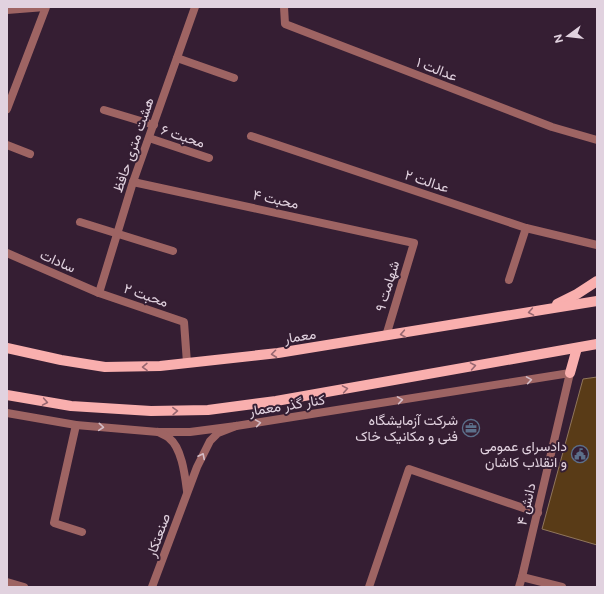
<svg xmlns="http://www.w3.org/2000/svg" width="604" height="594" font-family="Figtree,Vazirmatn,sans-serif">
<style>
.building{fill:#593b17;stroke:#90765c}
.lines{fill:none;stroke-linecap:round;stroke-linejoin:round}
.minor{stroke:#9e6463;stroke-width:8}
.tertiary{stroke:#9e6463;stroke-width:8}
.primary{stroke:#f9afae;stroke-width:10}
.oneway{stroke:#976670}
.oneway2{stroke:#d4bcc6}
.labels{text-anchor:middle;stroke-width:4;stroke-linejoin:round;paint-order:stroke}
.street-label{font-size:14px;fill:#e1d2df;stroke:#351e33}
.poi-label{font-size:14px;fill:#e1d2df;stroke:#351e33;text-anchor:end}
</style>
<rect width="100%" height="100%" fill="#351e33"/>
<polygon class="building" points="597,377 597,545 542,529 583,379"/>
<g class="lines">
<g class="minor">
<polyline points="284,7 285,24 552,127 597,140"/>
<polyline points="177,58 234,78"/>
<polyline points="7,109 46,7"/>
<polyline points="104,110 154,125"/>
<polyline points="251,136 526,228 597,245"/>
<polyline points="149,138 209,158"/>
<polyline points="7,145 30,154"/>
<polyline points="133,182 414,243 386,336"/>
<polyline points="80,222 173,251"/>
<polyline points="7,253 99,293 184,322 187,363"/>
<polyline points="509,280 526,228"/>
<polyline points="99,293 133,182 195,7"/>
<polyline points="7,413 76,425 158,432 190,432 236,426 570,373 522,577 519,587"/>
<polyline points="76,425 54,523 82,532"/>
<polyline points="522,577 562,587"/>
<polyline points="7,582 24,587"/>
<polyline points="369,587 409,469 538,513"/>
</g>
<g class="tertiary">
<polyline points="7,10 45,7"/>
<path d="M158 432C161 434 166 435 169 438 182 448 185 476 187 491"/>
<polyline points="152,587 197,467 210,441 218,433 236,426"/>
</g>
<g class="primary">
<polyline points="557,304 577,294 597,281"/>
<polyline points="7,348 61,360 105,367 160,366 278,353 597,301"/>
<polyline points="570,373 577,348"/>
<polyline points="7,395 71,406 151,411 208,410 276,401 524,357 597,344"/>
</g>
</g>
<defs><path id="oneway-chevron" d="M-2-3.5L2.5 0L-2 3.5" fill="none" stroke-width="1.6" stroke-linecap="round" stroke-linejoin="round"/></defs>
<g class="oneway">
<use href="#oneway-chevron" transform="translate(531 312) rotate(170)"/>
<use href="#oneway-chevron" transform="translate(403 334) rotate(170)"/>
<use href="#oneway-chevron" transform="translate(274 354) rotate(173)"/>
<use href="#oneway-chevron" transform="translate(473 366) rotate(-10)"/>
<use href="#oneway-chevron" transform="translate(145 367) rotate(179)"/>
<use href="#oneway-chevron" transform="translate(345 389) rotate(-10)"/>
<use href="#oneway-chevron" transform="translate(45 402) rotate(10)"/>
<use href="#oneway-chevron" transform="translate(175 411) rotate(-2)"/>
</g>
<g class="oneway2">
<use href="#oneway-chevron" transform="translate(529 380) rotate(-9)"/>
<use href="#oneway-chevron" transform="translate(400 400) rotate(-9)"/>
<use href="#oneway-chevron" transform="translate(258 423) rotate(-9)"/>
<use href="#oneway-chevron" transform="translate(101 427) rotate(5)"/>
<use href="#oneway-chevron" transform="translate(202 456) rotate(-63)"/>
</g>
<defs>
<g id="office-ring" transform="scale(0.9)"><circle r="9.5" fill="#351e33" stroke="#5c6f8a" stroke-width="1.5"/><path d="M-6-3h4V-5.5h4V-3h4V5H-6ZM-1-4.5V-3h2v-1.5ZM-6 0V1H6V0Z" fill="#5c6f8a"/></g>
<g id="civic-ring" transform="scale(0.9)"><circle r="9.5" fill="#351e33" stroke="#5c6f8a" stroke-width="1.5"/><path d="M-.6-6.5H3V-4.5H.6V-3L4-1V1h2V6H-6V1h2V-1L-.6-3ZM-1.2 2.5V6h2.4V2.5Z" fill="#5c6f8a"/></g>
</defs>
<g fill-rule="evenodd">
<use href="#office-ring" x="471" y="428"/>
<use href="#civic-ring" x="580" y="454"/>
</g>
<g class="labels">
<g class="street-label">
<text transform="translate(437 69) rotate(21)" y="5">عدالت ۱</text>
<text transform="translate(183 136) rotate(18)" y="5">محبت ۶</text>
<text transform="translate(133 145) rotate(-71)" y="5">هشت متری حافظ</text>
<text transform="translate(427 181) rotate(18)" y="5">عدالت ۲</text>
<text transform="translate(276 199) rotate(12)" y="5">محبت ۴</text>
<text transform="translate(58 261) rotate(24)" y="5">سادات</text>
<text transform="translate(387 286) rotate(-73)" y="5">شهامت ۹</text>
<text transform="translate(146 295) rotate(19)" y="5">محبت ۲</text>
<text transform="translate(300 336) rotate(-9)" y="5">معمار</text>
<text transform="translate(287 405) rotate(-9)" y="5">کنار گذر معمار</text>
<text transform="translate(526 504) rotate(-77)" y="5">دانش ۴</text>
<text transform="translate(158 535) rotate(-70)" y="5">صنعتکار</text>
</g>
<g class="poi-label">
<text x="458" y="425">شرکت آزمایشگاه<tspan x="458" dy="16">فنی و مکانیک خاک</tspan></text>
<text x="567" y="451">دادسرای عمومی<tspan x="567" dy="16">و انقلاب کاشان</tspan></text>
</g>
</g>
<rect width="604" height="594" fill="none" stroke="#e1d2df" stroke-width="16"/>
<g transform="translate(568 36) rotate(255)" stroke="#351e33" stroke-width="3" paint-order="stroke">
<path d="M0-3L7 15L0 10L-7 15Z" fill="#e1d2df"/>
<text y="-6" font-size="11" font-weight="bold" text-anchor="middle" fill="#e1d2df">N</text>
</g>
</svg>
